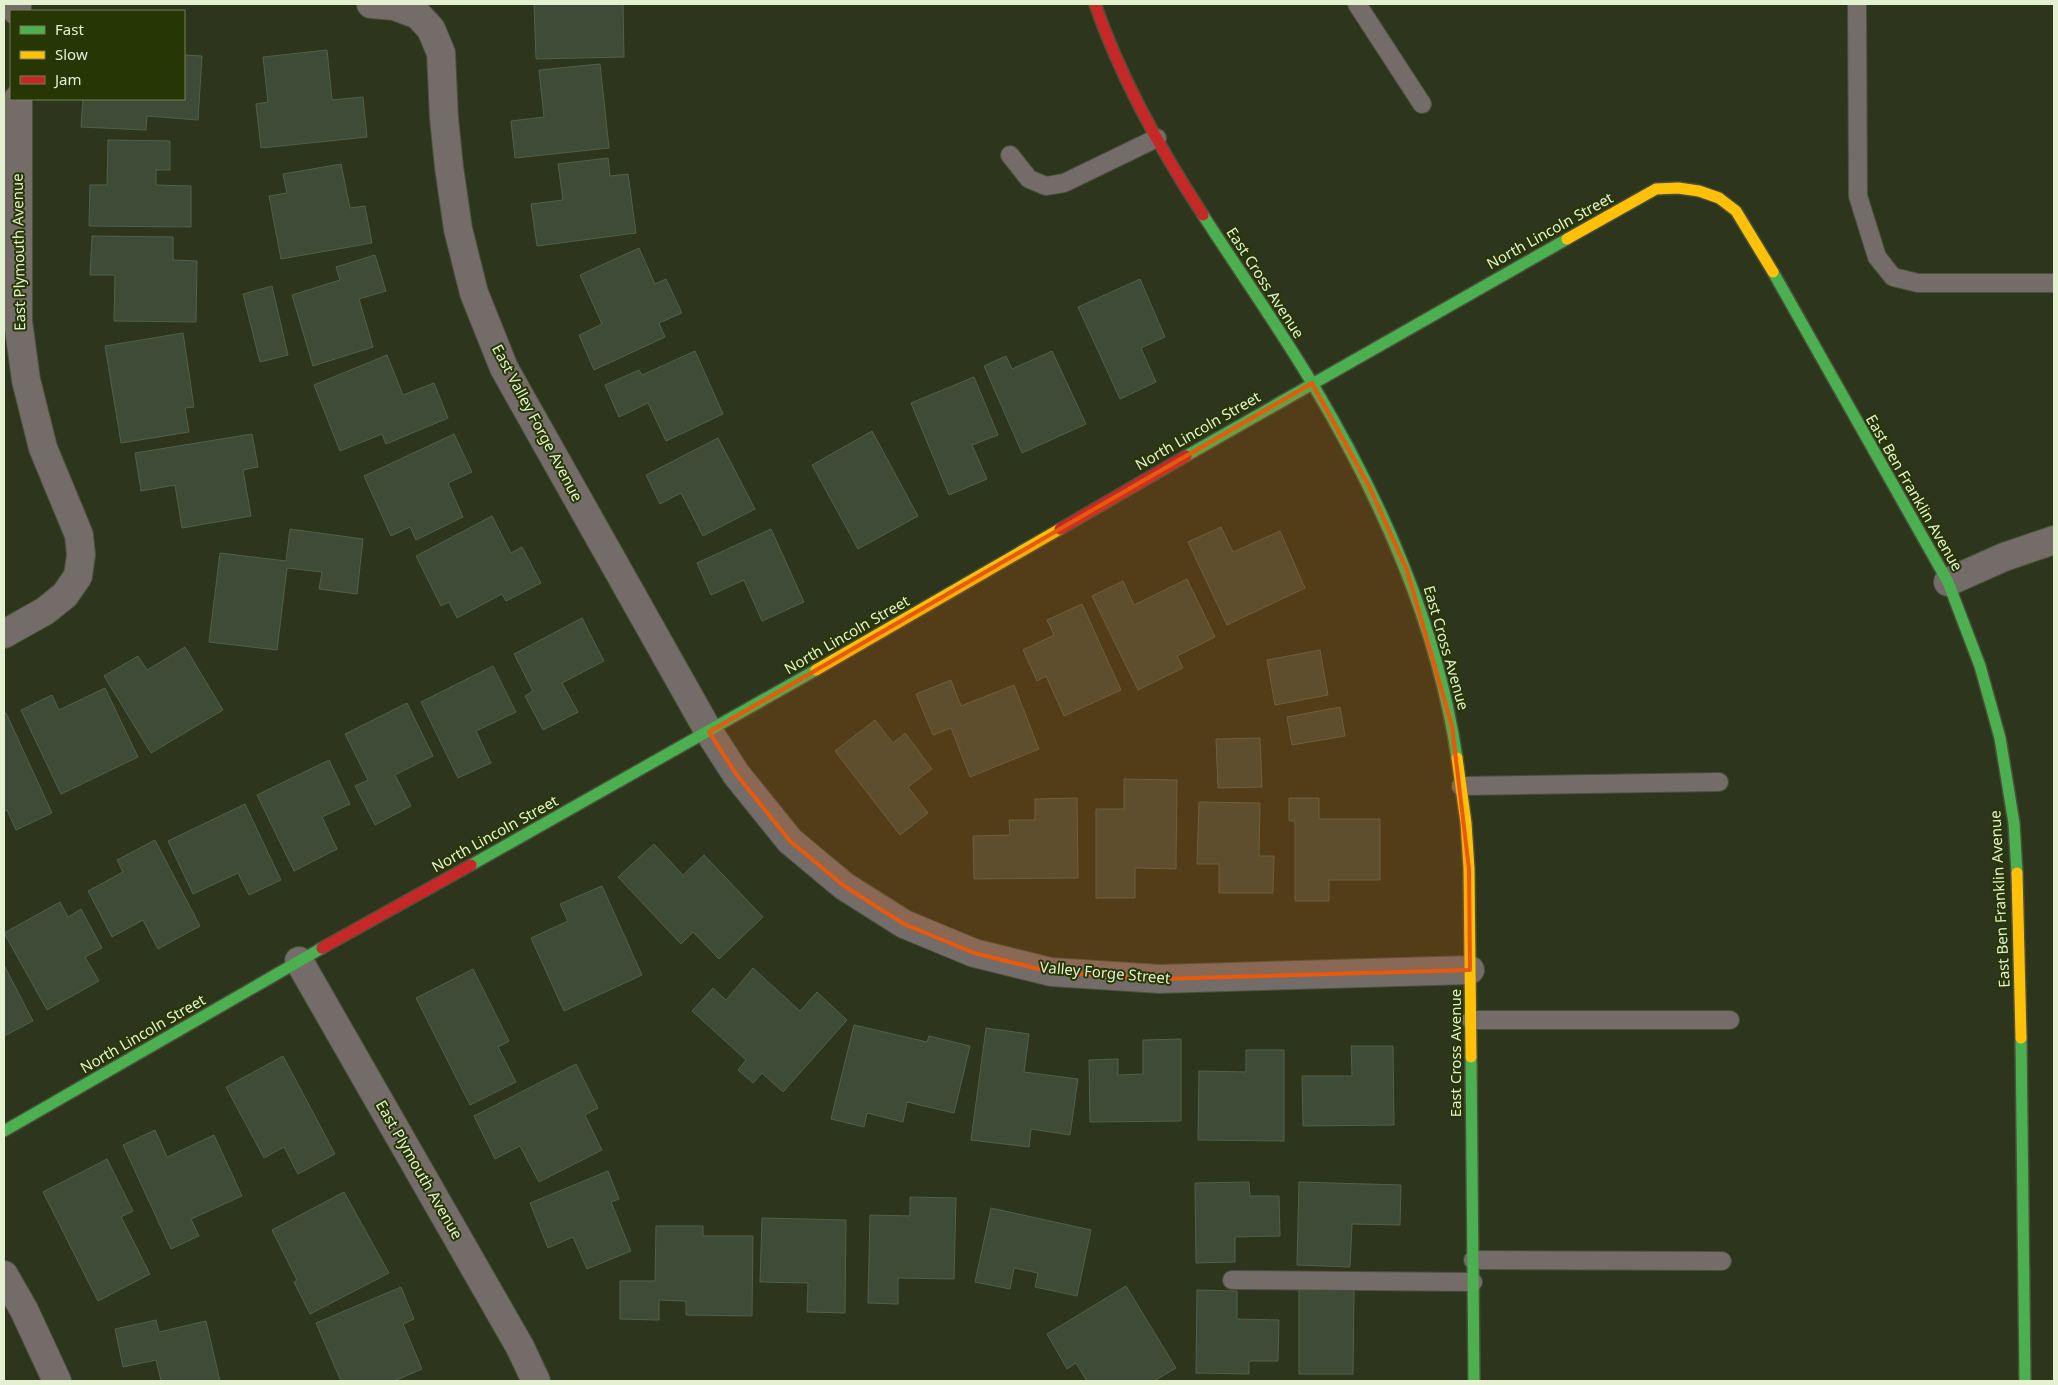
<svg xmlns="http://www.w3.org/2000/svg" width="2058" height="1385" font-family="'Noto Sans',sans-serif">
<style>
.building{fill:#3e4b36;stroke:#526049}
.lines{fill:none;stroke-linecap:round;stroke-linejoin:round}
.lane-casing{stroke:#49513a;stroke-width:20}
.street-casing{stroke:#49513a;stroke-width:30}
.fast-casing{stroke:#49513a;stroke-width:14}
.slow-casing{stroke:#49513a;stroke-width:14}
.jam-casing{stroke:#49513a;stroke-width:14}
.lane{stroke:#746c69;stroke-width:18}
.street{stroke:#746c69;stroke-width:28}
.fast{stroke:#4caf50;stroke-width:11}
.slow{stroke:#ffc107;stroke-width:11}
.jam{stroke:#c62828;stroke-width:11}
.marked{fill:#e8590c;fill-opacity:0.2;stroke:#e8590c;stroke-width:4;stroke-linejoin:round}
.labels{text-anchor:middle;stroke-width:4;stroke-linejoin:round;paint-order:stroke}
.street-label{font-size:15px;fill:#e4f1d0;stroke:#273605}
</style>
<rect width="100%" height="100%" fill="#2d361c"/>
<g class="building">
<polygon points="534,4 623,4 624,57 536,59"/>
<polygon points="327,50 332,100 363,97 367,137 261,148 256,104 268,102 263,57"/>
<polygon points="184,55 202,56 198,120 147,116 146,130 81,127 83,99 184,99"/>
<polygon points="600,64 609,148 515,158 511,121 544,117 539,70"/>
<polygon points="108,140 170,141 170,170 156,170 156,185 191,186 191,227 89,226 90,185 107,185"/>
<polygon points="608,158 610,176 628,174 636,233 537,246 531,204 563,200 558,164"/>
<polygon points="341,164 350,208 365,206 372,243 281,259 269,196 287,193 283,174"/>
<polygon points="92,236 173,237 173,260 197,261 196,322 114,321 115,275 90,275"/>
<polygon points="639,248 655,284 666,279 682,313 659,323 665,337 594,370 579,335 602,324 580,275"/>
<polygon points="375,255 386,291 359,299 373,347 313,366 292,295 340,280 336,267"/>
<polygon points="1140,279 1165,337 1141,348 1156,382 1120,399 1078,307"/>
<polygon points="272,286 288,355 260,362 243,294"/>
<polygon points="183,333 194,407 185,408 189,432 121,443 105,346"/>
<polygon points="695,351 723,414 666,441 648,403 619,417 605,385 639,370 642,375"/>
<polygon points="1052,351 1086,424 1022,453 984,366 1006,356 1012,369"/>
<polygon points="387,355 403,395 434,383 448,418 386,444 382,434 340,451 314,385"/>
<polygon points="974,377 998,435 972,445 987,479 949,495 911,403"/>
<polygon points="872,431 918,516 858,549 812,465"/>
<polygon points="252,434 258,467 243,470 251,516 182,528 175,485 141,491 135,453"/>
<polygon points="454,434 472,472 448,483 463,517 416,540 410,527 391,536 364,476"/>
<polygon points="718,438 755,509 703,536 681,493 660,504 646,475"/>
<polygon points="492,516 511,553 522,547 541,583 506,601 502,594 457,618 449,602 441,606 416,556"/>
<polygon points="1221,527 1233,552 1280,531 1305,588 1227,625 1188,542"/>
<polygon points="290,529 363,539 357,594 319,589 322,572 287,568 277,650 209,642 220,553 286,561"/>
<polygon points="771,529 804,602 762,621 744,580 711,595 697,563"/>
<polygon points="1187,579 1215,637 1177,656 1183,668 1138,690 1092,596 1123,581 1134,605"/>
<polygon points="1082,604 1121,690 1064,716 1046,676 1037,681 1023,650 1054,635 1047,620"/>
<polygon points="582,618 604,661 562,683 578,712 543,730 525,696 533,691 514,654"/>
<polygon points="185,647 223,710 151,753 104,676 138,656 147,670"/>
<polygon points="1320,650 1328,695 1275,705 1267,660"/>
<polygon points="493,666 516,712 476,731 491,763 458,778 421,702"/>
<polygon points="951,680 961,706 1014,685 1039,749 970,777 951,728 933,735 916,694"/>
<polygon points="105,688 138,757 61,794 21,710 52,695 59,710"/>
<polygon points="407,703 433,756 395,775 411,806 375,825 355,786 368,780 345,734"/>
<polygon points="1340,707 1345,736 1292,745 1287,717"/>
<polygon points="6,713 52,813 16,830 7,810 4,811 4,714"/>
<polygon points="875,720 893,743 905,733 932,769 908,787 928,813 900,835 835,751"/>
<polygon points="1260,738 1262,787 1218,788 1216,739"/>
<polygon points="329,760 350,804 322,817 337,849 294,871 257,795"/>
<polygon points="1124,779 1177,780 1176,869 1135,868 1135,898 1096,898 1096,809 1124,809"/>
<polygon points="1077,798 1078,878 974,879 973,836 1010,835 1009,820 1035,820 1035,799"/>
<polygon points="1289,798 1319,798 1319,819 1380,819 1380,880 1329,880 1329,901 1295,901 1295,821 1289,821"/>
<polygon points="1199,802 1260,803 1259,856 1274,856 1273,893 1219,893 1219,864 1197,864"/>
<polygon points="245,804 281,880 249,895 238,873 193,894 168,841"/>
<polygon points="155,840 200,926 158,949 143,920 112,937 88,891 123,872 117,860"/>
<polygon points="654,844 683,875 704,855 763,917 719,959 693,932 681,944 618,877"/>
<polygon points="602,886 642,975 564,1011 531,938 568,921 560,904"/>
<polygon points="60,902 68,917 81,909 102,948 85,957 99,981 47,1010 4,933"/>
<polygon points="4,965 33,1021 4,1036"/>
<polygon points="753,968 800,1011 817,992 847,1020 783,1092 762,1073 753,1083 738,1070 746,1060 692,1011 713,988 726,1000"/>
<polygon points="473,969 509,1041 498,1047 516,1082 470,1105 416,998"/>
<polygon points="854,1025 927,1042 929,1036 970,1046 954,1113 907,1102 903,1122 867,1113 864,1127 831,1119"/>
<polygon points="986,1028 1029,1034 1024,1072 1078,1079 1070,1135 1031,1129 1029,1147 971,1140"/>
<polygon points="1181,1039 1181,1121 1090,1122 1089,1060 1118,1059 1118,1075 1143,1074 1143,1040"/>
<polygon points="1351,1046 1393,1046 1394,1125 1303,1126 1302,1076 1352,1076"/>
<polygon points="1246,1050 1284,1050 1284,1141 1198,1140 1199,1071 1246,1072"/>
<polygon points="283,1056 335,1154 298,1174 284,1147 264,1158 226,1087"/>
<polygon points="576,1064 598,1108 585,1115 602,1150 539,1182 520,1146 495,1159 474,1116"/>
<polygon points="155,1130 167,1157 214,1135 242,1196 191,1219 199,1236 171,1249 123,1145"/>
<polygon points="107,1159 133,1211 121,1217 150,1274 98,1301 43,1192"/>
<polygon points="608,1171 619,1199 611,1202 631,1251 587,1269 573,1237 548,1248 530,1203"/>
<polygon points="1249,1182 1250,1196 1279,1196 1280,1236 1235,1237 1235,1262 1196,1263 1195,1183"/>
<polygon points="1299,1182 1401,1185 1400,1225 1352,1224 1350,1267 1297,1265"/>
<polygon points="344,1192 389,1273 310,1314 294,1282 297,1280 272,1230"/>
<polygon points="910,1197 956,1198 954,1279 898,1278 898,1304 868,1303 870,1215 910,1216"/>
<polygon points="991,1208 1091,1230 1077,1296 1035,1287 1038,1273 1014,1268 1010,1289 975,1282"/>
<polygon points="762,1218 846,1220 845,1313 807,1312 808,1283 760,1282"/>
<polygon points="656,1226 703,1226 703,1236 753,1236 752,1316 686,1315 686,1301 659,1300 659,1320 620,1319 620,1281 655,1281"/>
<polygon points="1126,1286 1176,1368 1154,1381 1087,1381 1076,1363 1067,1369 1047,1334"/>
<polygon points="401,1287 414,1319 403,1324 422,1369 394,1381 341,1381 316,1323"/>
<polygon points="1299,1289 1354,1290 1353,1374 1299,1374"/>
<polygon points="1197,1290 1237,1291 1237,1319 1279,1320 1278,1361 1249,1361 1249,1374 1196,1373"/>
<polygon points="156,1320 159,1332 206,1321 220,1381 161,1381 156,1360 123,1367 115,1329"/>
</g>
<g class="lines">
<g class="lane-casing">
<g id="lane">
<polyline points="1357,4 1422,104"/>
<polyline points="1857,4 1858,196 1877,257 1893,277 1918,283 2054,283"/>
<polyline points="1010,155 1029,179 1046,186 1064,183 1157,138"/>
<polyline points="1461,786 1719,782"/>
<polyline points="1471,1020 1730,1020"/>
<polyline points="1473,1260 1722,1261"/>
<polyline points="1232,1280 1473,1282"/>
</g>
</g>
<g class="street-casing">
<g id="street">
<polyline points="17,4 17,11"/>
<polyline points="371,4 394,6 418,15 431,29 441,53 444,118 449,167 458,229 474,293 504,368 709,732 736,774 790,841 844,886 904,924 974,953 1051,972 1160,979 1470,970"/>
<polyline points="1948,582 2004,557 2054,540"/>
<polyline points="4,634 45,611 65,595 78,576 81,555 79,535 43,448 26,380 18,321 18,99"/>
<polyline points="299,961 520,1347 536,1381"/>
<polyline points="4,1275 24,1310 57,1381"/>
</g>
</g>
<g class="fast-casing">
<g id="fast">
<path d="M1203 215C1239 271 1278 326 1312 383 1381 499 1437 624 1457 758"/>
<polyline points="1773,272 1948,582 1980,666 2000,738 2014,823 2017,873"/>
<polyline points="1186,456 1567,239"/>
<polyline points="471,865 816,670"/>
<polyline points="2021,1038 2025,1381"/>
<polyline points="1471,1057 1474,1381"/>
<polyline points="4,1131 322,948"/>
</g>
</g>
<g class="slow-casing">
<g id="slow">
<polyline points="1567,239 1656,189 1678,188 1699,191 1719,198 1736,211 1773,272"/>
<polyline points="816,670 1060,529"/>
<polyline points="1457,758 1466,823 1469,869 1471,1057"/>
<polyline points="2017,873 2021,1038"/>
</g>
</g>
<g class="jam-casing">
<g id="jam">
<path d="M1095 4C1121 79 1160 149 1203 215"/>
<polyline points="1060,529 1186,456"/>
<polyline points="322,948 471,865"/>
</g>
</g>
<use href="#lane" class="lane"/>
<use href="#street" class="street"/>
<use href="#fast" class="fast"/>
<use href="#slow" class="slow"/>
<use href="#jam" class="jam"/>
</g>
<path class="marked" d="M1312 383 1370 488 1407 570 1452 726 1469 869 1470 970 1160 979 1051 972 974 953 904 924 844 886 790 841 736 774 709 732Z"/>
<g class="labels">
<g class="street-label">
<text transform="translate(1550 231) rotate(-29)" y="5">North Lincoln Street</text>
<text transform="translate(19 252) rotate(-91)" y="5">East Plymouth Avenue</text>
<text transform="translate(1265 283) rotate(57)" y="5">East Cross Avenue</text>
<text transform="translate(537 423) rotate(62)" y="5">East Valley Forge Avenue</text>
<text transform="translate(1198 431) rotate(-30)" y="5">North Lincoln Street</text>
<text transform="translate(1914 493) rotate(60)" y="5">East Ben Franklin Avenue</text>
<text transform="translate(847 635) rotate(-30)" y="5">North Lincoln Street</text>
<text transform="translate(1446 648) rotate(74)" y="5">East Cross Avenue</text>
<text transform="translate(495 834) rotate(-29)" y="5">North Lincoln Street</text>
<text transform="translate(2000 899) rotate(-93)" y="5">East Ben Franklin Avenue</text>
<text transform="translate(1105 973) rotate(5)" y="5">Valley Forge Street</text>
<text transform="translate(143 1034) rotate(-30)" y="5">North Lincoln Street</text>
<text transform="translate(1456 1053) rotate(-90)" y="5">East Cross Avenue</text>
<text transform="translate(419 1170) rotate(60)" y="5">East Plymouth Avenue</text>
</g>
</g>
<rect width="2058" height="1385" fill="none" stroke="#e4f1d0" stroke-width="10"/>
<rect x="10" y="10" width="175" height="90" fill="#273605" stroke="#738156"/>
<rect x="20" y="26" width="25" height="8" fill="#4caf50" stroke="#738156"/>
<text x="55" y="35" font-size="15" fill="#e4f1d0">Fast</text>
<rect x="20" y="51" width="25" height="8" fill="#ffc107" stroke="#738156"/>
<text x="55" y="60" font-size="15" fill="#e4f1d0">Slow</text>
<rect x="20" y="76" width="25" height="8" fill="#c62828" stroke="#738156"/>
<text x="55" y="85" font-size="15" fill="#e4f1d0">Jam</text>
</svg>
